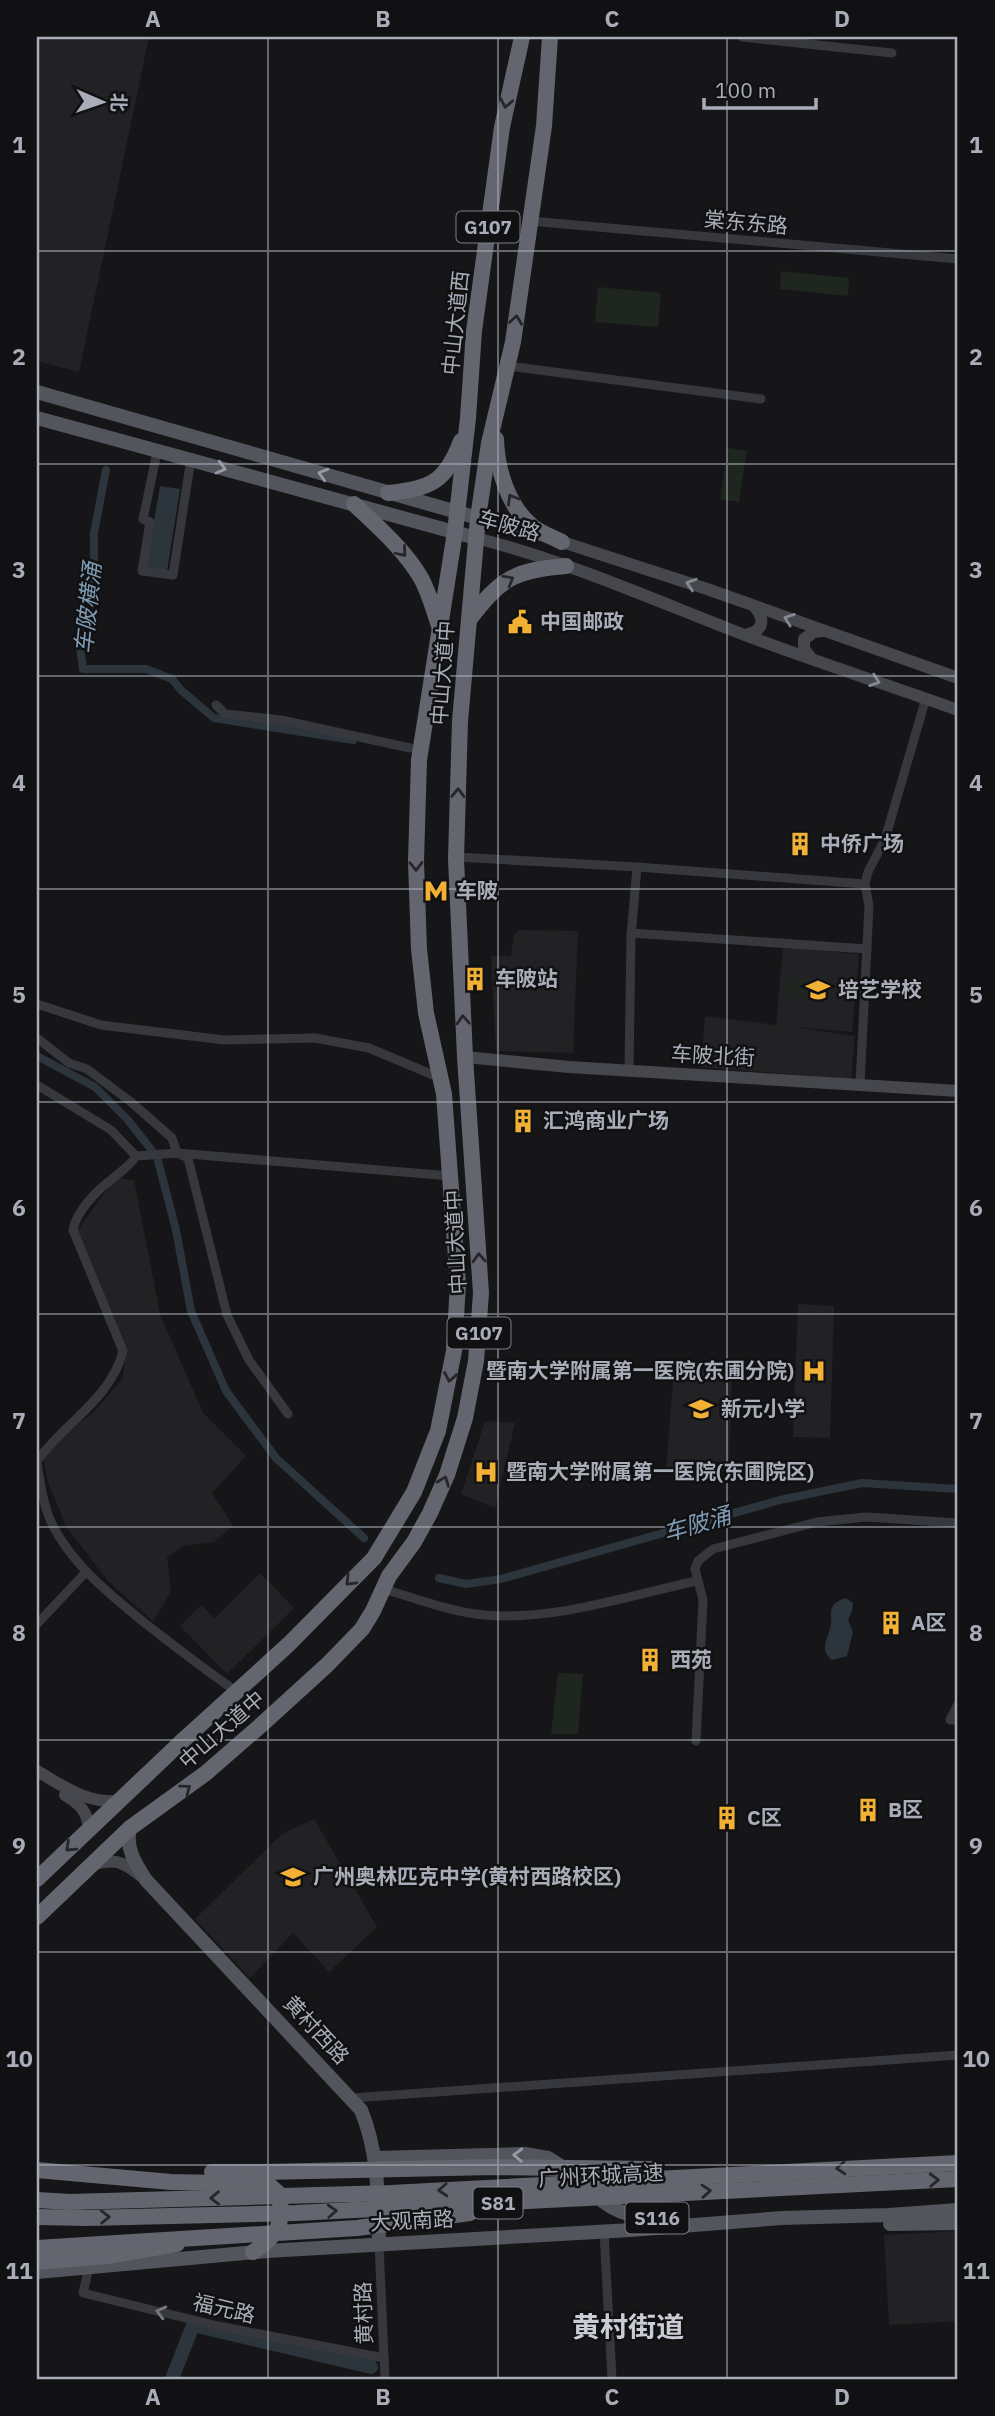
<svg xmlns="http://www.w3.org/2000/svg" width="995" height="2416" font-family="'IBM Plex Sans','Noto Sans SC',sans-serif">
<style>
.built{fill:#222225}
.green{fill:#1e261f}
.water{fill:#2c353c}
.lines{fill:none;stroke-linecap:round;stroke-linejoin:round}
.canal{stroke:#2c353c;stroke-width:8}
.river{stroke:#2c353c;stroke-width:14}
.street{stroke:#37383d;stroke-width:9}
.secondary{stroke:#45474d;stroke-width:12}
.primary{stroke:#53555c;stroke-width:14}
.highway{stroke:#63666e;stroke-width:16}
.highway-bridge{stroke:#63666e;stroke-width:16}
.oneway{stroke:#26262a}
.oneway2{stroke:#979ba6}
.oneway3{stroke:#858993}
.oneway4{stroke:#757881}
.grid{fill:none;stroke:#a8adb8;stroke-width:2;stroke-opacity:0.55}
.labels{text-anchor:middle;stroke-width:5;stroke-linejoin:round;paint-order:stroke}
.shield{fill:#111113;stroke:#7b7e86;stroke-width:2}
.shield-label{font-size:19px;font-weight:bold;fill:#a8adb8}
.street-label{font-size:21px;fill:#a8adb8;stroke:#111113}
.poi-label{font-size:21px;font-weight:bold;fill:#a8adb8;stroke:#111113;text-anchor:start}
.water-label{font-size:23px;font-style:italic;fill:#7f9bb3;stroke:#111113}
.district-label{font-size:28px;font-weight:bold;fill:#c9ccd4;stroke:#111113}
.neatline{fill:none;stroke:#a8adb8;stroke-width:2.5}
.grid-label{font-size:23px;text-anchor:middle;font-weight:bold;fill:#a8adb8}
</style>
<rect width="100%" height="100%" fill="#161618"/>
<g class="built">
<polygon points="37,37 149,37 79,372 37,361"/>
<polygon points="521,930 578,931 573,1053 496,1051 491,956 511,956 514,934"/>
<polygon points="783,947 859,954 852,1032 794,1027 855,1036 851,1079 701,1067 705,1016 776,1025"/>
<polygon points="117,1178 134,1180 160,1314 203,1413 246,1456 212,1493 233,1526 214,1542 183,1546 167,1557 171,1592 153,1621 109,1582 67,1528 49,1485 42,1455 52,1442 93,1413 123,1378 126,1351 75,1234 103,1195"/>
<polygon points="798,1304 834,1306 830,1438 793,1437"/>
<polygon points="674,1368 732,1370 729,1472 666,1472"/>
<polygon points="485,1421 515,1423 495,1508 461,1494"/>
<polygon points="260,1573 294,1608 227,1674 180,1626 201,1605 215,1618"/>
<polygon points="314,1819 377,1927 329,1972 293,1933 250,1978 195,1919 282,1834"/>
<polygon points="958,2231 958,2321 889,2325 884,2235"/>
</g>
<g class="green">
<polygon points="781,271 849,278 848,296 780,289"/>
<polygon points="598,287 661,293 658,327 595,322"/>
<polygon points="728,448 747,451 739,502 720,499"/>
<polygon points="788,979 817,981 816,997 787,995"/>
<polygon points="558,1673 583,1674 578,1734 551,1734"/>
</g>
<g class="water">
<polygon points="160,486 180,489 167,571 146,568"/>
<path d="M846 1598 853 1603 852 1611 848 1620 853 1632 847 1656 832 1660C820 1650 826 1642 830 1629 835 1616 823 1605 846 1598Z"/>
</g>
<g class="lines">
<g class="canal">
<polyline points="106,470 94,533 94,595 80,648 83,669 146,669 172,679 181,690 214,718 353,740"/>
<polyline points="37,1056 95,1087 128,1120 157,1157 176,1230 191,1311 226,1391 276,1458 364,1538"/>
<polyline points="439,1578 466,1584 501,1579 780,1500 862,1483 958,1489"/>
</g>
<polyline class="river" points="172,2379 193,2325 371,2367"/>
<g class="street">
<polyline points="742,37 892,53"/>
<polyline points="530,221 958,259"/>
<polyline points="508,366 761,399"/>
<polyline points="156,457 143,519 150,522 142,571 173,575 190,465"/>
<polyline points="216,705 225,714 281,720 410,748"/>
<polyline points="456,857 637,867 865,884"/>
<polyline points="631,933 867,949"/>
<polyline points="37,1004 101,1025 224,1040 315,1038 369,1048 433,1075 441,1074"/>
<polyline points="37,1038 69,1063 87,1069 131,1102 172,1138 177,1153 188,1158 227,1315 249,1360 288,1414"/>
<polyline points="629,1071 631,937 637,867"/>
<polyline points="860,1084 869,906 865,884 868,872 885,839 926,698"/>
<polyline points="37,1085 111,1130 136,1156 177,1153 451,1176"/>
<path d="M37 1461C64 1423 111 1399 123 1351L73 1230C76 1212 96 1191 111 1180 120 1172 130 1166 136 1156"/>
<path d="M37 1462C40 1482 43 1505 52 1524 73 1566 111 1595 146 1624 176 1647 205 1670 236 1691"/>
<path d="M390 1591C421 1600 452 1612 484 1615 554 1621 628 1596 696 1581"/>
<polyline points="37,1624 86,1572"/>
<polyline points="958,1704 950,1720 958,1720"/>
<polyline points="696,1741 703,1600 695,1569 698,1561 713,1549 817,1522 866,1517 958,1523"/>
<polyline points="352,2098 958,2055"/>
<polyline points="604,2232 612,2379"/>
<polyline points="379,2244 385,2379"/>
<polyline points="89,2268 83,2293 218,2326 384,2358"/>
</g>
<g class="secondary">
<polyline points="478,518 547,537 707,589 958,678"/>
<path d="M476 538C567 561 654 600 742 634 813 661 886 684 958 710"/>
<path d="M745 635C763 631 766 621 755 607"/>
<polyline points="811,658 804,649 804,639 814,632 822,631"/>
<polyline points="465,1057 569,1067 958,1091"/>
<path d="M37 1771C65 1787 85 1803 119 1801"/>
<path d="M65 1795C79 1803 88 1812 89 1829"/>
<path d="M91 1865C115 1858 122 1861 141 1876"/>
</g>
<g class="primary">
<polyline points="37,392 478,518"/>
<polyline points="37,418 476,538"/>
<path d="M130 1828C125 1848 135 1863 146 1880L361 2110C379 2153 378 2199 379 2244"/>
<polyline points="375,2158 525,2154 548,2158 567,2170"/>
<path d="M593 2193C619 2217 639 2219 674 2217"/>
<polyline points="890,2224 958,2223"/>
<polyline points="37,2272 267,2251 631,2230 782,2218 889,2215 958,2210"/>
</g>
<g class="highway">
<path d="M496 439C497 470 508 506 532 526 541 533 552 537 562 542"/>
<path d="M388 493C431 488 445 483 461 441"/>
<path d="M354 504C378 527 404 549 421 578 429 593 434 610 439 626"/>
<path d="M469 620C500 579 514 570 566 566"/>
<polyline points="37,1879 179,1744 289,1644 374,1558 414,1492 438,1431 454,1351 458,1284 444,1094 426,1013 419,949 416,861 419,760 455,532 468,418 474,331 502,127 522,37"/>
<polyline points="37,1917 130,1828 206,1773 260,1726 327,1665 362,1629 373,1611 389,1576 414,1542 430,1513 447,1475 465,1418 476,1361 481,1293 465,1057 456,859 460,721 478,518 489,443 513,342 544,126 550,37"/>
<path d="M37 2170 171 2182 268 2184 278 2193C286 2222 277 2237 253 2252"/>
<polyline points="212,2172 262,2172"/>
<polyline points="37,2262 107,2256 177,2244"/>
</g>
<g class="highway-bridge">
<polyline points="262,2172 494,2167 655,2169"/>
<polyline points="37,2200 70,2202 391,2193 958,2163"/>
<polyline points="37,2217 87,2218 296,2213 958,2179"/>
<polyline points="37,2248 357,2228 470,2213"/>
</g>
</g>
<defs><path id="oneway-chevron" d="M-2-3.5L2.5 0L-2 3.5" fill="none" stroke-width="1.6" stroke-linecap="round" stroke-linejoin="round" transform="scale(1.75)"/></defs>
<g class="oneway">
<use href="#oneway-chevron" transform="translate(506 103) rotate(101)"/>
<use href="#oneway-chevron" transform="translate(516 320) rotate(-82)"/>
<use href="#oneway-chevron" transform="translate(512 499) rotate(-120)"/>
<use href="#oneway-chevron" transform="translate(402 552) rotate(50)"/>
<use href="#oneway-chevron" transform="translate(509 580) rotate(-30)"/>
<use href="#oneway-chevron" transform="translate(458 793) rotate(-89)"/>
<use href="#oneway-chevron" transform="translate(416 866) rotate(89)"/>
<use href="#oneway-chevron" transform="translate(463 1020) rotate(-93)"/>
<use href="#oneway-chevron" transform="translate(479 1258) rotate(-93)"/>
<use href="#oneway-chevron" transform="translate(450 1377) rotate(100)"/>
<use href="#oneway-chevron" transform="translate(444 1481) rotate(-69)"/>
<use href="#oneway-chevron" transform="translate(350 1581) rotate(135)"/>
<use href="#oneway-chevron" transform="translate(186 1789) rotate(-37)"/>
<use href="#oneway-chevron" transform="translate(70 1847) rotate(137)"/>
<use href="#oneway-chevron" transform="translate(841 2168) rotate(177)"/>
<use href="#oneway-chevron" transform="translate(934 2180) rotate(-2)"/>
<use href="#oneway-chevron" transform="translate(443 2190) rotate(177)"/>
<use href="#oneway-chevron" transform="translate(706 2191) rotate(-4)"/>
<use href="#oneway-chevron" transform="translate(215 2198) rotate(179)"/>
<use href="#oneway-chevron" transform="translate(332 2211) rotate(-3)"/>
<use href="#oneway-chevron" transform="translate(105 2217) rotate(-1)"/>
</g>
<g class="oneway2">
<use href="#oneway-chevron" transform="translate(221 468) rotate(15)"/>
<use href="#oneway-chevron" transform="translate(323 474) rotate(-164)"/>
<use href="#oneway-chevron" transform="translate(518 2155) rotate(-178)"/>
</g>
<g class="oneway3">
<use href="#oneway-chevron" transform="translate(691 584) rotate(-162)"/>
<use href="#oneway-chevron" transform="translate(789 619) rotate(-160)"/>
<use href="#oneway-chevron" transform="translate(875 681) rotate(19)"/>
</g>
<use class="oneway4" href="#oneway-chevron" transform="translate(161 2312) rotate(-166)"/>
<path class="grid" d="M268 37V2379M498 37V2379M727 37V2379M37 251H958M37 464H958M37 676H958M37 889H958M37 1102H958M37 1314H958M37 1527H958M37 1740H958M37 1952H958M37 2165H958"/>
<defs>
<g id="civic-bare" transform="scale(1.89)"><path d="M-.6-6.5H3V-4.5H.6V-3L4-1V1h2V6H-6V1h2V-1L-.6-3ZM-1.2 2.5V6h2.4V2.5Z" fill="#f2b134" stroke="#111113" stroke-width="2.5" paint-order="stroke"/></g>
<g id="building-bare" transform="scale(1.89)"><path d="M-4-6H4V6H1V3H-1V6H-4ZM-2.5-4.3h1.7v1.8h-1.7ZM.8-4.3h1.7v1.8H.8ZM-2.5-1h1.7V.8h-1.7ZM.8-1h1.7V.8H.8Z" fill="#f2b134" stroke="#111113" stroke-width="2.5" paint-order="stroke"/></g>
<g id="metro-bare" transform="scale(1.89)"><path d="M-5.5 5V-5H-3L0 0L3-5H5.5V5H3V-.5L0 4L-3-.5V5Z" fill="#f2b134" stroke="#111113" stroke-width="2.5" paint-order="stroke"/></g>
<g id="school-bare" transform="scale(1.89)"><path d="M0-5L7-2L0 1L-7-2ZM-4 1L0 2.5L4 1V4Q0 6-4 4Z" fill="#f2b134" stroke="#111113" stroke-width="2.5" paint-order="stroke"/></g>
<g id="hospital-bare" transform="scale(1.89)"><path d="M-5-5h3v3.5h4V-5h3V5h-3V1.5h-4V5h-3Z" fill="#f2b134" stroke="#111113" stroke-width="2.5" paint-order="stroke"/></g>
</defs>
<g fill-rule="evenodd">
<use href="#civic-bare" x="520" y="622"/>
<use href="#building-bare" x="800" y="844"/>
<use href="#metro-bare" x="436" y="891"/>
<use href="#building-bare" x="475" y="979"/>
<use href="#school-bare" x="818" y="990"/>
<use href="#building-bare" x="523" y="1121"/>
<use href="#hospital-bare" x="814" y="1371"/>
<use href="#school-bare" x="701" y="1409"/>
<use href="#hospital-bare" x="486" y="1472"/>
<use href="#building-bare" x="891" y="1623"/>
<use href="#building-bare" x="650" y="1660"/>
<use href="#building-bare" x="868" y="1810"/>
<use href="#building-bare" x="727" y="1818"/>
<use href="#school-bare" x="293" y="1877"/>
</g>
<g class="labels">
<g class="shield">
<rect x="456.5" y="211.5" width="63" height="31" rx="5"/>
<rect x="447.5" y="1317.5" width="63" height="31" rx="5"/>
<rect x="473.5" y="2187.5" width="49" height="31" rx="5"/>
<rect x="625.5" y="2202.5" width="63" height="31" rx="5"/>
</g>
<g class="shield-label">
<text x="488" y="234">G107</text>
<text x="479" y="1340">G107</text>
<text x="498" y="2210">S81</text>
<text x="657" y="2225">S116</text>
</g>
<g class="street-label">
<text transform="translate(746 223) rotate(5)" y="7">棠东东路</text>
<text transform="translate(456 323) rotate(-84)" y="7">中山大道西</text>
<text transform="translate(509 526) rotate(16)" y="7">车陂路</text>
<text transform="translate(443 673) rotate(-86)" y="7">中山大道中</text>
<text transform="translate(713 1056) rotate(3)" y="7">车陂北街</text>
<text transform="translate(456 1242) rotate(-93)" y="7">中山大道中</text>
<text transform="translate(222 1730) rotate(-41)" y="7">中山大道中</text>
<text transform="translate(316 2030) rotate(47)" y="7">黄村西路</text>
<text transform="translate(601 2176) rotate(-3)" y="7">广州环城高速</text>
<text transform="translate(412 2221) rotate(-3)" y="7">大观南路</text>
<text transform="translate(224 2309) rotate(13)" y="7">福元路</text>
<text transform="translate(364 2313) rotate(-92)" y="7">黄村路</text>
</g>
<g class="poi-label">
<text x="540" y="629">中国邮政</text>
<text x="820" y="851">中侨广场</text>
<text x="456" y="898">车陂</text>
<text x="495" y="986">车陂站</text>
<text x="838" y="997">培艺学校</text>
<text x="543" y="1128">汇鸿商业广场</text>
<text x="794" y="1378" text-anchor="end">暨南大学附属第一医院(东圃分院)</text>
<text x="721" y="1416">新元小学</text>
<text x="506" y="1479">暨南大学附属第一医院(东圃院区)</text>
<text x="911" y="1630">A区</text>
<text x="670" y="1667">西苑</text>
<text x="888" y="1817">B区</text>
<text x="747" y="1825">C区</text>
<text x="313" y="1884">广州奥林匹克中学(黄村西路校区)</text>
</g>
<g class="water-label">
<text transform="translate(88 608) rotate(-84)" y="8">车陂横涌</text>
<text transform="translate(697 1524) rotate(-16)" y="8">车陂涌</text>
</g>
<g class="district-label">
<text x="628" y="2337">黄村街道</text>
</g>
</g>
<rect width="995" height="2416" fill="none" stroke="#111113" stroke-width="77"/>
<g transform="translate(102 102) rotate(92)" stroke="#111113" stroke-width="5" paint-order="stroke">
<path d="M0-5L12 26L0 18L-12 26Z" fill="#a8adb8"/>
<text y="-10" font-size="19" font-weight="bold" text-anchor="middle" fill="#a8adb8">北</text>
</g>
<path d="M704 98v10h112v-10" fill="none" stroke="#a8adb8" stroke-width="3.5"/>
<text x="715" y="98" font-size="21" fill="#a8adb8" stroke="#111113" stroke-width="5" paint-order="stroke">100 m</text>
<rect x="38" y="38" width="918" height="2340" class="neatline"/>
<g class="grid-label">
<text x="153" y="27">A</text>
<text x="383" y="27">B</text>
<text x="612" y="27">C</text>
<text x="842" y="27">D</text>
<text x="19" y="153">1</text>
<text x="976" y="153">1</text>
<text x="19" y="365">2</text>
<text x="976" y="365">2</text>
<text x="19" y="578">3</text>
<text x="976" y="578">3</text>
<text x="19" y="791">4</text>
<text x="976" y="791">4</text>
<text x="19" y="1003">5</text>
<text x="976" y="1003">5</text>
<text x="19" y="1216">6</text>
<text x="976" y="1216">6</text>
<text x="19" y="1429">7</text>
<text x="976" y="1429">7</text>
<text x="19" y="1641">8</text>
<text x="976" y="1641">8</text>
<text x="19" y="1854">9</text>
<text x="976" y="1854">9</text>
<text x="19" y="2067">10</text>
<text x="976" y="2067">10</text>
<text x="19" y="2279">11</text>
<text x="976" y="2279">11</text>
<text x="153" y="2405">A</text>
<text x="383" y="2405">B</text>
<text x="612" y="2405">C</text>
<text x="842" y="2405">D</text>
</g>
</svg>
